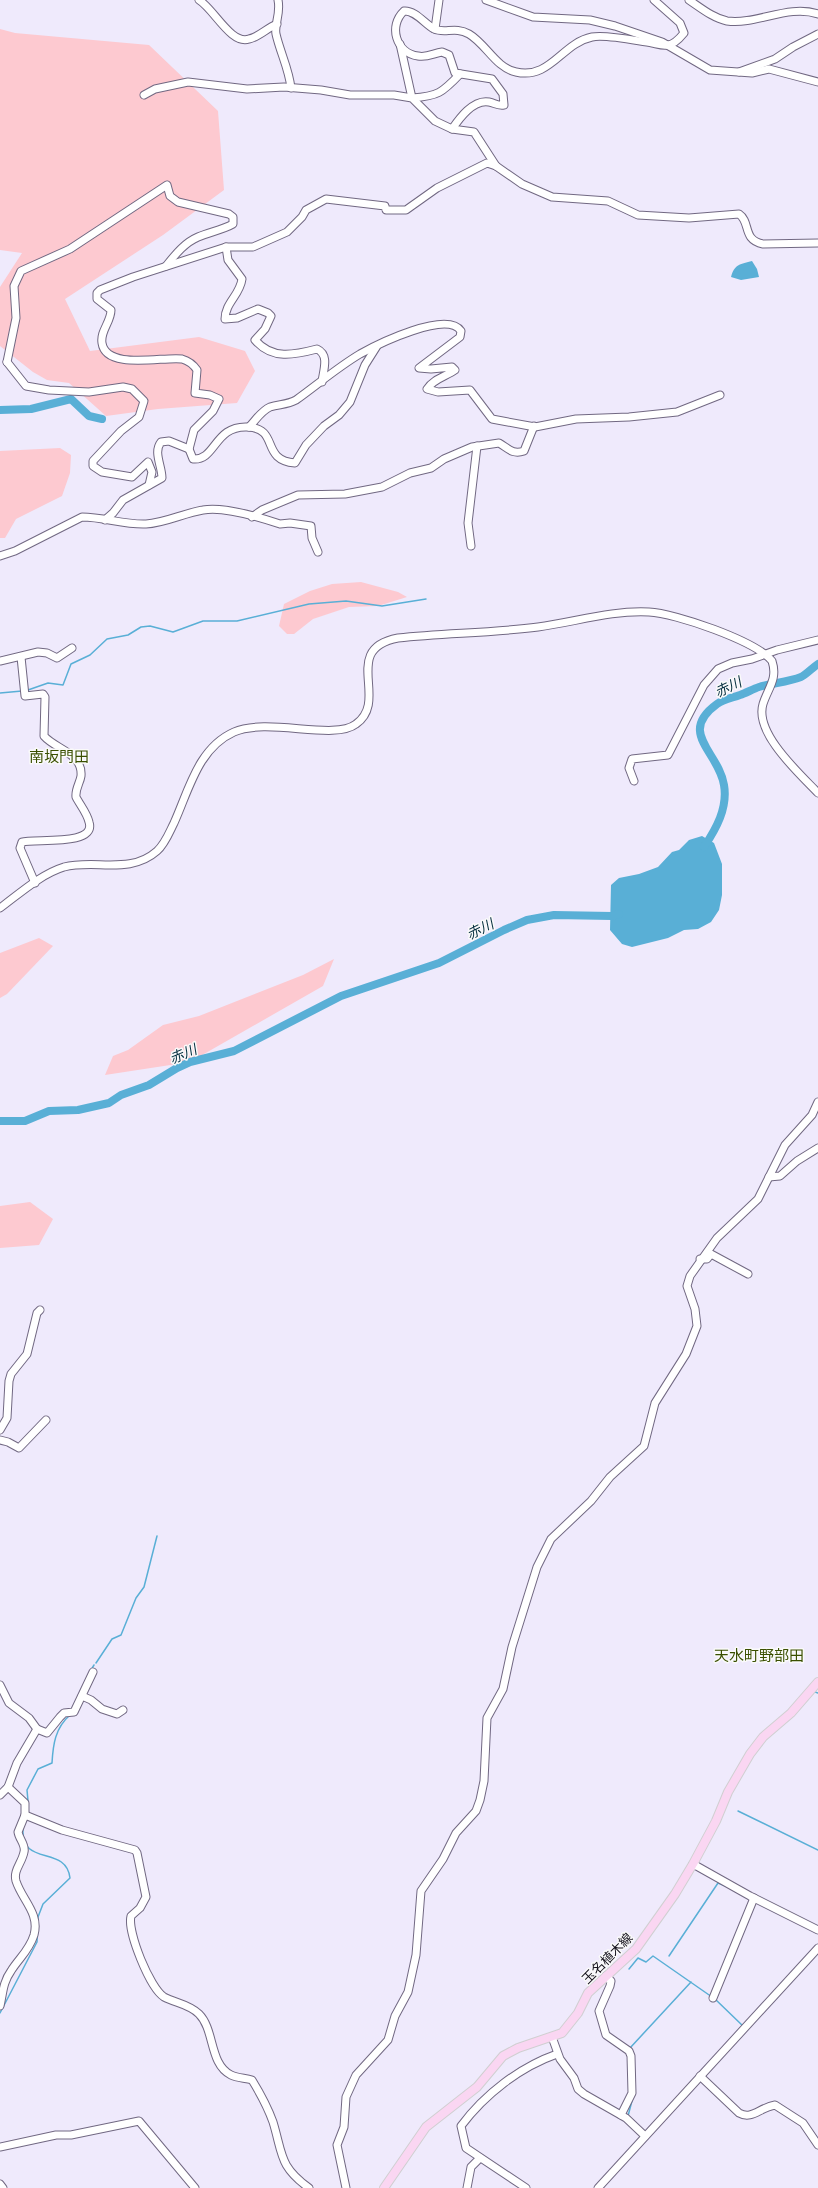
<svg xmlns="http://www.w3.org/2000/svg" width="818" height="2188" font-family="'Work Sans','Noto Sans JP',sans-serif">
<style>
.green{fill:#fdc9d0}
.water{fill:#59afd6}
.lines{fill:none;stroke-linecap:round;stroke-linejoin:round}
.stream{stroke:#59afd6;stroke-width:1.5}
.river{stroke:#59afd6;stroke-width:8}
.minor-casing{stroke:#716882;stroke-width:9}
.major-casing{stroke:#d0cfd1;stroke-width:10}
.minor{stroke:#fff;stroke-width:7}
.major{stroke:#fad6f2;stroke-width:8}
.labels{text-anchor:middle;stroke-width:3;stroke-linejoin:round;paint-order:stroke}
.street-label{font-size:13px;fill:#13101a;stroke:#fafafa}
.water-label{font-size:14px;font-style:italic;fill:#042d3e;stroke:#fafafa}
.quarter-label{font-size:15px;fill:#3a4f00;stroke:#fafafa}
</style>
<rect width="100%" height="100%" fill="#efeafc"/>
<g class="green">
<polygon points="0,29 15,33 149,45 218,111 224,190 163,235 65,299 90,351 199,337 245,351 255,371 237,403 158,409 106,416 69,383 47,380 33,372 0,346 0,287 22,253 0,250"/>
<polygon points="60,448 71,455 70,473 62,496 16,519 5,538 0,538 0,451"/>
<polygon points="361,582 398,592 407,597 378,606 349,607 313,619 294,634 287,634 279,626 284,604 310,591 332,584"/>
<polygon points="39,938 53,946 7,994 0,998 0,953"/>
<polygon points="334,959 323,986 190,1062 105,1075 113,1056 128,1050 163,1025 199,1016 303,975"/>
<polygon points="30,1202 53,1219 39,1245 0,1248 0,1206"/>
</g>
<g class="water">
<path d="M752 261 757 269 759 277 741 280 731 277C734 264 741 264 752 261Z"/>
<polygon points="702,836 714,843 722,864 722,895 719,910 711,922 698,929 684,930 668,938 632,947 622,944 610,930 611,885 619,878 639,874 658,867 672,852 679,850 689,840"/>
</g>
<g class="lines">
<g class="stream">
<polyline points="28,690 48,683 63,685 71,664 90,655 107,639 128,635 141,627 150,626 173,632 203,621 237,621 309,604 346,601 382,606 426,599"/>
<polyline points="0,693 22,691"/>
<polyline points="96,1663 112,1639 121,1635 136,1598 144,1587 157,1536"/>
<polyline points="91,1670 94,1665"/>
<polyline points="815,1692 818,1693"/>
<path d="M28 1801 27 1790 38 1769 52 1763C53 1745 55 1728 70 1715"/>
<polyline points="738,1811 818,1850"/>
<polyline points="669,1956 718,1883 728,1887"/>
<polyline points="629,1969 638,1958 646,1962 653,1956 712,1997"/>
<polyline points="715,1999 743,2026"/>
<path d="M0 2013 37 1942 38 1917 43 1904 70 1878C66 1844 20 1868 23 1828"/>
<polyline points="630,2048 691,1982"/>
<polyline points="635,2080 635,2090"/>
<polyline points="628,2116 633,2097"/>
</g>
<g class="river">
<polyline points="0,410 31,409 71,399 89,416 102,419"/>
<path d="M704 847C716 829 728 808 724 785 719 752 677 733 717 704 724 699 732 698 740 695 746 693 753 689 759 687 773 683 788 682 801 677 807 674 812 668 818 664"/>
<polyline points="0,1121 25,1121 49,1111 78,1110 109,1103 121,1095 149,1085 177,1068 190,1062 234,1051 341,996 439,963 504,930 527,920 554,915 612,916 619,914"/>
</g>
<g class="minor-casing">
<g id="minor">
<path d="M199 0C214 9 231 45 249 39 259 37 267 28 277 24"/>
<path d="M278 0C281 14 274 24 276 34 280 52 289 69 291 88"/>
<polyline points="486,0 533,17 590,20 615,26 662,42 710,70 752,73 769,69 818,82"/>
<path d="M689 0C701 8 713 18 727 21 757 25 788 4 818 14"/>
<polyline points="435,29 439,0"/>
<path d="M400 44 412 98C438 96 442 93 460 74"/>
<polyline points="739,72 775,59 793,47 818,34"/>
<polyline points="144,95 155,89 188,82 247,89 284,87 321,90 350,95 394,95 412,98 435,121 452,129 474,132 496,166"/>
<path d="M452 129C459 119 473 99 489 102 495 103 497 106 504 105L503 94 492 79 455 73 449 55 442 52C434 53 427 58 418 56 396 53 388 26 404 11 415 10 425 24 434 29 445 34 455 26 469 34 486 44 496 68 516 72 550 80 562 43 592 37 606 34 637 41 652 43 657 44 663 46 667 45 673 45 680 38 684 33L680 23 654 0"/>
<path d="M226 247 228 260 242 279C240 295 225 303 225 319L237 318 258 309 268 313 271 316 265 329 255 340C272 360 294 355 317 349 330 355 323 371 322 382"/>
<path d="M377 346 365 365 350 402 339 415 324 426 306 445 295 463C260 460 280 429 248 427 214 425 216 461 193 459L189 449 194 430 213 411 219 399 210 395 195 393 197 370C193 364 189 361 182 359 165 356 106 371 102 343 100 331 111 322 111 310L97 299V293L100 290 133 277 226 247H253L287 232 302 217 306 210 326 199 385 206 386 210H406L437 188 487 163 496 166 522 184 552 197 608 201 638 215 689 218 739 214C751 222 742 240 763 244L818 243"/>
<path d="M7 362 16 318 14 286 21 271 70 249 167 185 170 196 178 202 229 214 233 217V224C222 230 210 232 198 237 184 243 175 255 166 266"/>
<polyline points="7,362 26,386 49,390 89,392 123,387 132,389 144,401 139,417 121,431 93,461 93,466 102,472 132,477 148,462 152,472 149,485"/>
<path d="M249 427C255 421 261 411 270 407 279 404 287 405 296 400 317 385 338 367 360 354 378 344 447 310 461 331L460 337 419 368 431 369 452 367 455 370C447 376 433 379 427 389L438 392 470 390 492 419 535 427 576 419 629 417 677 412 720 395"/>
<path d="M252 517 262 510 298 495 345 494 382 487 410 473 431 468 444 459 472 447 499 443C508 448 512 455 524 451L534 426"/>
<path d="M105 520 113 513 123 500 162 478C162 466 153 452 161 442L169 441 189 449"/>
<polyline points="471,546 468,523 477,446"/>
<path d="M0 556 15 551 82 517C104 517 124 525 146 524 165 523 184 513 203 510 224 506 259 517 280 524L290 523 311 526 312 538 318 552"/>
<path d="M21 657 25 696 43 694 45 697 44 736C55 749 83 753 81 776 80 783 75 789 76 797 80 805 87 813 89 822 97 847 34 838 22 842L20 848 35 883"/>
<polyline points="0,661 38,652 47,653 57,658 72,648"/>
<polyline points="634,781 629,768 632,759 668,755 704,685 718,669 732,663 752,659 777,650 818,640"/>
<path d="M0 908C19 894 41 874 64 867 95 859 130 875 157 851 165 844 169 833 174 823 189 790 198 748 234 732 268 717 334 741 356 724 390 700 340 649 398 638 445 633 492 633 538 627 575 622 612 610 649 612 675 613 756 641 772 661 778 679 768 688 763 704 754 733 800 774 818 793"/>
<polyline points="769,1177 780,1176 797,1161 818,1148"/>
<polyline points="700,1259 707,1259 711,1254 748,1274"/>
<polyline points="0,1430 7,1418 9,1381 11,1374 27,1354 37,1313 40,1310"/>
<polyline points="0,1440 8,1442 19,1448 46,1420"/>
<polyline points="0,1685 9,1703 29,1718 37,1729"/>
<polyline points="82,1696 91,1700 102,1709 117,1714 123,1710"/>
<polyline points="0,1795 8,1787 17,1763 37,1729 47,1733 60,1717 64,1713 74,1712 93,1672"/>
<path d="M25 1815 62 1830 135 1850 137 1853 146 1897 140 1908 131 1916C127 1932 150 1988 164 1997 175 2003 189 2004 199 2014 215 2030 209 2064 231 2075 237 2078 245 2078 252 2080 260 2093 268 2108 273 2122 283 2155 279 2166 309 2188"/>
<polyline points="693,1864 750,1896 818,1930"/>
<polyline points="606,1976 611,1981 610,1986 599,2011 606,2035 629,2051 631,2056 632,2093 621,2115"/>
<polyline points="713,1998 754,1898"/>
<path d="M0 2006C3 1993 3 1982 11 1971 19 1958 29 1951 34 1935 40 1913 22 1900 16 1881 13 1870 22 1863 24 1852 26 1845 19 1839 18 1832L25 1815V1803L8 1787"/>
<polyline points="552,2037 560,2059 574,2078 578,2089 584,2094 626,2118 645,2136"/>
<path d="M700 2076 739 2113C752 2120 759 2108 775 2105L803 2123 818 2145"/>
<polyline points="0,2147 56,2135 71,2135 139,2121 195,2188"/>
<polyline points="0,2184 3,2188"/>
<polyline points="346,2188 337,2145 344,2127 346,2097 356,2075 388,2040 395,2016 408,1992 416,1955 421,1891 443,1859 456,1833 476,1811 480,1800 484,1781 487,1718 503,1689 512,1647 537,1567 551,1539 591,1501 610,1477 644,1446 655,1403 686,1354 697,1326 695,1309 687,1286 690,1276 717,1238 758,1199 785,1145 812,1115 818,1102"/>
<polyline points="467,2188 471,2167 480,2158"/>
<path d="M526 2188 466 2148 461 2126C485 2094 520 2067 557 2054"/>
<polyline points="598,2188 818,1948"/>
</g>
</g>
<g class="major-casing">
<polyline id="major" points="384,2188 426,2127 477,2087 503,2056 518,2048 562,2033 578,2013 588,1993 636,1949 675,1894 693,1864 716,1821 728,1792 750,1754 763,1737 791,1713 818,1682"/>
</g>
<use href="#minor" class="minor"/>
<use href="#major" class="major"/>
</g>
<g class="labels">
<g class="street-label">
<text transform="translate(607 1958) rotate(-45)" y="5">玉名植木線</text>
</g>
<g class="water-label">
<text transform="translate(728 687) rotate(-25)" y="5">赤川</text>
<text transform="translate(480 929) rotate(-26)" y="5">赤川</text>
<text transform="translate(183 1054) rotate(-23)" y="5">赤川</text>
</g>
<g class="quarter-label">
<text x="59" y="762">南坂門田</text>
<text x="759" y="1661">天水町野部田</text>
</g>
</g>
</svg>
